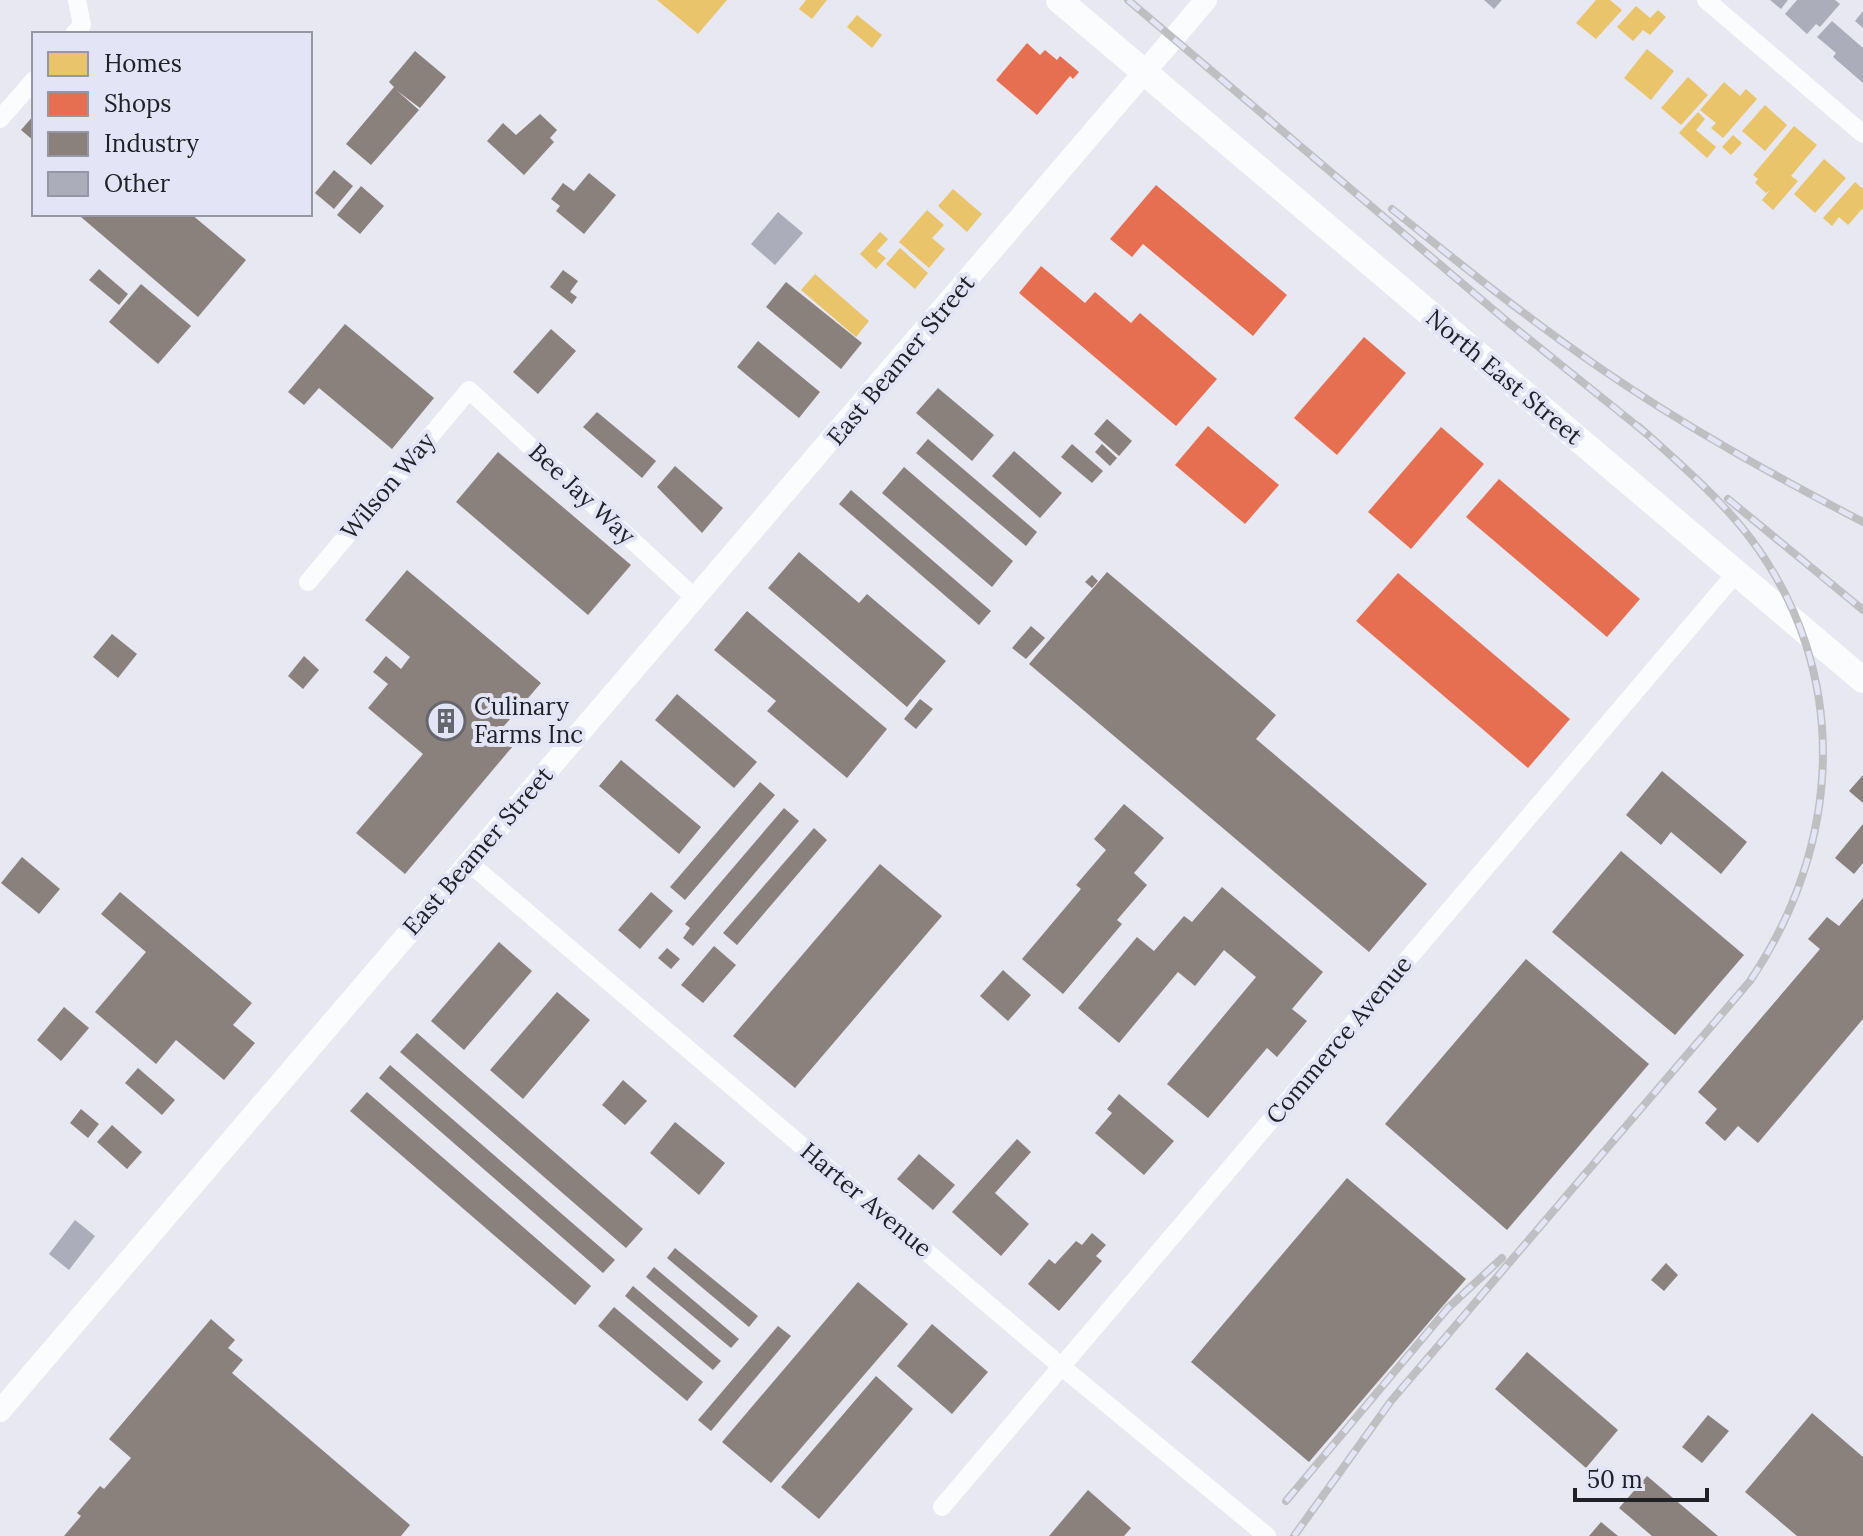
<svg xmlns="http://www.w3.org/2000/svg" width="1863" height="1536" font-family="Lora,serif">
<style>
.homes{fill:#e9c46a}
.shops{fill:#e76f51}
.industry{fill:#8a817c}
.building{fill:#acadba}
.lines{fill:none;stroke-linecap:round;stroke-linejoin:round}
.minor{stroke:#fbfcfd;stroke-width:18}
.tertiary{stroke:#fbfcfd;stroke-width:22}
.secondary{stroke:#fbfcfd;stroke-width:26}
.rail-casing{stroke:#bfbfc2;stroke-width:8}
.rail{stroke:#e3e5f6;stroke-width:5;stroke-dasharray:15;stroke-linecap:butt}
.labels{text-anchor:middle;stroke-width:8;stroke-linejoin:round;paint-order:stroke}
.street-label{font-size:24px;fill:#202127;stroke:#e3e5f6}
.poi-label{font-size:24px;fill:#202127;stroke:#e3e5f6;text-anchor:start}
</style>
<rect width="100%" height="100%" fill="#e7e8f2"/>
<g class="homes">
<polygon points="657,0 727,0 698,34"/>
<polygon points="806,0 827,0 812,19 799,9"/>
<polygon points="1596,0 1610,0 1622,10 1596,39 1576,23"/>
<polygon points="1636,6 1650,18 1658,10 1666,17 1650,35 1643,30 1633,41 1617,27"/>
<polygon points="857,15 882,35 872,48 847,27"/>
<polygon points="1647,49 1674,71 1651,100 1624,78"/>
<polygon points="1688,77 1708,95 1681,125 1661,108"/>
<polygon points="1724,82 1740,96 1746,89 1757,99 1723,138 1711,128 1716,123 1700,110"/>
<polygon points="1765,105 1787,125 1765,151 1742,131"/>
<polygon points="1698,112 1705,119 1696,130 1716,147 1707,158 1679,133"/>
<polygon points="1794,126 1817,145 1791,176 1798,181 1773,210 1762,200 1770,190 1766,193 1755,183 1758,179 1753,175"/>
<polygon points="1733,135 1742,143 1731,155 1722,147"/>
<polygon points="1824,159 1846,178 1815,213 1794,194"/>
<polygon points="1855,182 1863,189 1863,208 1848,225 1839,217 1832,226 1823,218"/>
<polygon points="953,189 982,214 967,232 938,206"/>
<polygon points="927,210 944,225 932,238 945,249 929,268 899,242"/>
<polygon points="880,232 888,239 877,251 886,258 876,269 860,254"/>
<polygon points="900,248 928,273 915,289 886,264"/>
<polygon points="815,274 869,321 856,337 801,290"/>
</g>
<g class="shops">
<polygon points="1027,43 1040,55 1045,50 1057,60 1060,56 1079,72 1073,79 1070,76 1037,115 996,80"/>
<polygon points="1156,185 1287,295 1253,336 1143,244 1132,257 1110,239"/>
<polygon points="1041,266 1085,303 1095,292 1131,323 1140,313 1217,379 1176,426 1019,293"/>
<polygon points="1364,337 1406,373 1337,455 1294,418"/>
<polygon points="1208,426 1279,485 1245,524 1175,465"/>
<polygon points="1441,427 1484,464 1411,549 1368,512"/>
<polygon points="1499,479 1640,599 1607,637 1466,517"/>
<polygon points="1398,573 1570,719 1528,768 1356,621"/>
</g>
<g class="industry">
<polygon points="415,51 446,77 420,108 396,90 419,110 371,165 346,144 394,87 389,82"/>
<polygon points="540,114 557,130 550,138 554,142 524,175 487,141 503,123 516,135"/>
<polygon points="34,115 34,141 21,130"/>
<polygon points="334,170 353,186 334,209 315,193"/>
<polygon points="589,173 616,195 584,234 556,211 560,206 551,199 563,183 574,191"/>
<polygon points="361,186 384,206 360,234 337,215"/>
<polygon points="83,214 191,214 246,260 198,317 81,217"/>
<polygon points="99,269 128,294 119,305 89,280"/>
<polygon points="563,270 578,281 570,292 577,297 572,304 550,287"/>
<polygon points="786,282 862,343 841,369 766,307"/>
<polygon points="141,284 191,326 158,364 109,322"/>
<polygon points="345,324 434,398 392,449 319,388 304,405 288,392"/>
<polygon points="551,329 576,351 538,394 513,372"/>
<polygon points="758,341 820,392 799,418 737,367"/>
<polygon points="938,388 994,435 972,461 916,413"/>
<polygon points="597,412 656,461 642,478 583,427"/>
<polygon points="1107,419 1132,441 1119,456 1094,434"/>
<polygon points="928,439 1037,532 1026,546 916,453"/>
<polygon points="1072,444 1103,471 1092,483 1061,457"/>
<polygon points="1102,444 1117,458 1110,466 1095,452"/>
<polygon points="1014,451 1062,493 1040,518 992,476"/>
<polygon points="498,452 631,565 588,615 456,502"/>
<polygon points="675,466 723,508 702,533 657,487"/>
<polygon points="904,467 1013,561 992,587 882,493"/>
<polygon points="851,490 991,611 979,625 839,504"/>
<polygon points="799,552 859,603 867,594 946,661 907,707 768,588"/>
<polygon points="407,570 541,683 498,733 513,746 405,874 356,833 423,754 368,708 388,684 373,672 386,656 401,669 410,657 365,620"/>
<polygon points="1107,572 1276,715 1256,739 1427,884 1369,952 1029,664"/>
<polygon points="1092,575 1098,581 1092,588 1085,582"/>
<polygon points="747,611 887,729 847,778 767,711 776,701 714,650"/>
<polygon points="1031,626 1045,638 1026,659 1012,648"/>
<polygon points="112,634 137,654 118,678 93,657"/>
<polygon points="304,656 319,670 303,689 288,676"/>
<polygon points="677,694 757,762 734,788 655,720"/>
<polygon points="920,699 933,709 916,729 904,719"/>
<polygon points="621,760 701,827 679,854 599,786"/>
<polygon points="1662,771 1747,842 1721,874 1671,832 1661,845 1626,815"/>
<polygon points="1863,775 1863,803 1849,791"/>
<polygon points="760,782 775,795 685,900 670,887"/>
<polygon points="1124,804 1164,838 1134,873 1147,885 1117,920 1122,924 1063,994 1022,959 1081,889 1076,885 1106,850 1094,839"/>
<polygon points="784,808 799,821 693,946 683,938 690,928 685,924"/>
<polygon points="1863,824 1863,863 1854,874 1835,858"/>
<polygon points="814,828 827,840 737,945 723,933"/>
<polygon points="1621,851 1744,955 1675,1035 1552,932"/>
<polygon points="22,857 60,889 39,914 1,883"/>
<polygon points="880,864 942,916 795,1088 733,1036"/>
<polygon points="1222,887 1323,972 1292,1009 1307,1021 1277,1057 1267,1048 1208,1118 1167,1084 1256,977 1224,950 1195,986 1178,972 1119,1043 1078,1008 1137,937 1154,951 1184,916 1192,922"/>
<polygon points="120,892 252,1003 233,1025 255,1043 224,1080 176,1040 156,1064 95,1012 146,952 101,914"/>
<polygon points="651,892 673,911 640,949 618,930"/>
<polygon points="1863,898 1863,1019 1758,1143 1738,1126 1725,1141 1705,1123 1717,1109 1698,1092 1820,949 1808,939 1827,917 1839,926"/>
<polygon points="499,942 532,971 464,1050 431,1021"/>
<polygon points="714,946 736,965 703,1003 681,985"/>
<polygon points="667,948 680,959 671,969 658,958"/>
<polygon points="1526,959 1649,1064 1507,1230 1385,1124"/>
<polygon points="1003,970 1031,995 1008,1021 980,996"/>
<polygon points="557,992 590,1020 523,1099 490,1070"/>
<polygon points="64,1007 89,1028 61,1061 37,1040"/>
<polygon points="417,1033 643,1229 626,1248 400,1052"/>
<polygon points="390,1065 615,1260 603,1273 379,1078"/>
<polygon points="138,1068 175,1100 162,1115 125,1083"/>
<polygon points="623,1080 647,1101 625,1125 602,1105"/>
<polygon points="367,1092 591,1286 575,1305 350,1111"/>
<polygon points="1119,1094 1174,1141 1144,1175 1095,1133 1112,1113 1107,1109"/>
<polygon points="81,1109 99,1124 88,1138 70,1123"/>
<polygon points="675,1122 725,1163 699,1195 650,1153"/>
<polygon points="112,1125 142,1152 127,1169 97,1142"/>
<polygon points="1017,1139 1031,1152 995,1193 1029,1224 1001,1256 952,1212"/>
<polygon points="919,1154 955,1185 933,1210 897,1179"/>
<polygon points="1347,1178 1466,1279 1309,1462 1191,1362"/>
<polygon points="1092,1233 1106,1245 1096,1256 1102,1261 1059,1311 1028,1284 1049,1259 1055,1264 1076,1241 1082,1245"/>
<polygon points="675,1248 758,1316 749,1327 667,1258"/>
<polygon points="1666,1263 1678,1275 1664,1291 1651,1280"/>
<polygon points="654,1267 739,1339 731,1348 646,1277"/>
<polygon points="858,1282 908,1324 771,1483 722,1442"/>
<polygon points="633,1286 721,1361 713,1370 625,1296"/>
<polygon points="614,1307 703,1382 687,1401 598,1326"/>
<polygon points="211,1319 235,1340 228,1348 243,1360 232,1373 410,1525 401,1536 64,1536 81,1516 77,1513 100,1486 104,1489 131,1458 109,1439"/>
<polygon points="932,1324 988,1372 952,1414 897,1366"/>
<polygon points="778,1326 791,1336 711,1431 698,1420"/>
<polygon points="1527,1352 1618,1430 1586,1468 1495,1389"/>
<polygon points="876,1376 913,1409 819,1519 781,1487"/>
<polygon points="1812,1413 1863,1457 1863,1536 1797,1536 1745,1492"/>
<polygon points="1708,1415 1729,1431 1702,1463 1682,1447"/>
<polygon points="1647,1476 1718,1536 1652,1536 1619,1508"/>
<polygon points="1088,1490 1131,1528 1124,1536 1049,1536"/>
<polygon points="1601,1522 1618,1536 1589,1536"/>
</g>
<g class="building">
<polygon points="1484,0 1502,0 1494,9"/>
<polygon points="1770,0 1788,0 1781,9"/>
<polygon points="1797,0 1835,0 1840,4 1820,27 1816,24 1807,34 1785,14"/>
<polygon points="1863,11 1863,28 1855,21"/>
<polygon points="1832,21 1863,48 1863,83 1833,57 1836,53 1817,37"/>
<polygon points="778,212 803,233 775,265 751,244"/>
<polygon points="75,1220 95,1236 69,1270 49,1254"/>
</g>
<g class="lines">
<g class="minor">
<polyline points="1706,0 1863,134"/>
<polyline points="74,34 82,25 77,0"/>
<polyline points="0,119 34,80"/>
<polyline points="308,582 469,390 696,599"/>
<polyline points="468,862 1062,1367 1267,1536"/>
<polyline points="942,1507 1736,573"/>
</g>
<polyline class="tertiary" points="0,1411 1206,0"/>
<polyline class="secondary" points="1059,0 1863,680"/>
<g class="rail-casing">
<g id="rail">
<polyline points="1128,0 1509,323 1647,434"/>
<path d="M1392 209C1460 264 1528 319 1600 368 1684 426 1773 475 1863 522"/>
<polyline points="1728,499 1863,610"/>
<polyline points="1286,1501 1448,1308 1502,1258"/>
<path d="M1294 1536 1391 1401 1750 981C1842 845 1852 674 1751 539 1720 498 1677 461 1639 427"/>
</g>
</g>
<use href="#rail" class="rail"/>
</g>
<defs>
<g id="building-ring" transform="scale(2)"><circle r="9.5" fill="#e3e5f6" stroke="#66676e" stroke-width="1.5"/><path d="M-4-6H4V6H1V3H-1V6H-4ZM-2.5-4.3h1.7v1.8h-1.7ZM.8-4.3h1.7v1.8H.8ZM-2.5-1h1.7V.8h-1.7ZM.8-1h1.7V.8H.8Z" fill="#66676e"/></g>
</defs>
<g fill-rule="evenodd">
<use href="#building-ring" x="446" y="721"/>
</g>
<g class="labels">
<g class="street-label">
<text transform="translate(901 360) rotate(-50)" y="8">East Beamer Street</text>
<text transform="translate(1504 377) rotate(40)" y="8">North East Street</text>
<text transform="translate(388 486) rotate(-50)" y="8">Wilson Way</text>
<text transform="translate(582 494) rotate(43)" y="8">Bee Jay Way</text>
<text transform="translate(478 851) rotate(-49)" y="8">East Beamer Street</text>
<text transform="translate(1339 1040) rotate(-50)" y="8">Commerce Avenue</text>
<text transform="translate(866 1200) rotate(40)" y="8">Harter Avenue</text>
</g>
<g class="poi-label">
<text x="474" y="715">Culinary<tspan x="474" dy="28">Farms Inc</tspan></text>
</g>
</g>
<rect x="32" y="32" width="280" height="184" fill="#e3e5f6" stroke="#9597a3" stroke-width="2"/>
<rect x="48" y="52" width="40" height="24" fill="#e9c46a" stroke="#9597a3" stroke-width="2"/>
<text x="104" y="72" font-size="24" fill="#202127">Homes</text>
<rect x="48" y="92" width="40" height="24" fill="#e76f51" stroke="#9597a3" stroke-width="2"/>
<text x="104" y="112" font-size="24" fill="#202127">Shops</text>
<rect x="48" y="132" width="40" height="24" fill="#8a817c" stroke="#9597a3" stroke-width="2"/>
<text x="104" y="152" font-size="24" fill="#202127">Industry</text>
<rect x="48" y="172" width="40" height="24" fill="#acadba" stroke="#9597a3" stroke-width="2"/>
<text x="104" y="192" font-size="24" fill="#202127">Other</text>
<path d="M1575 1488v12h132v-12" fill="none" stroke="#202127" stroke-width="4"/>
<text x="1587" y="1488" font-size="24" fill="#202127" stroke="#e3e5f6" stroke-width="6" paint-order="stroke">50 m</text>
</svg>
